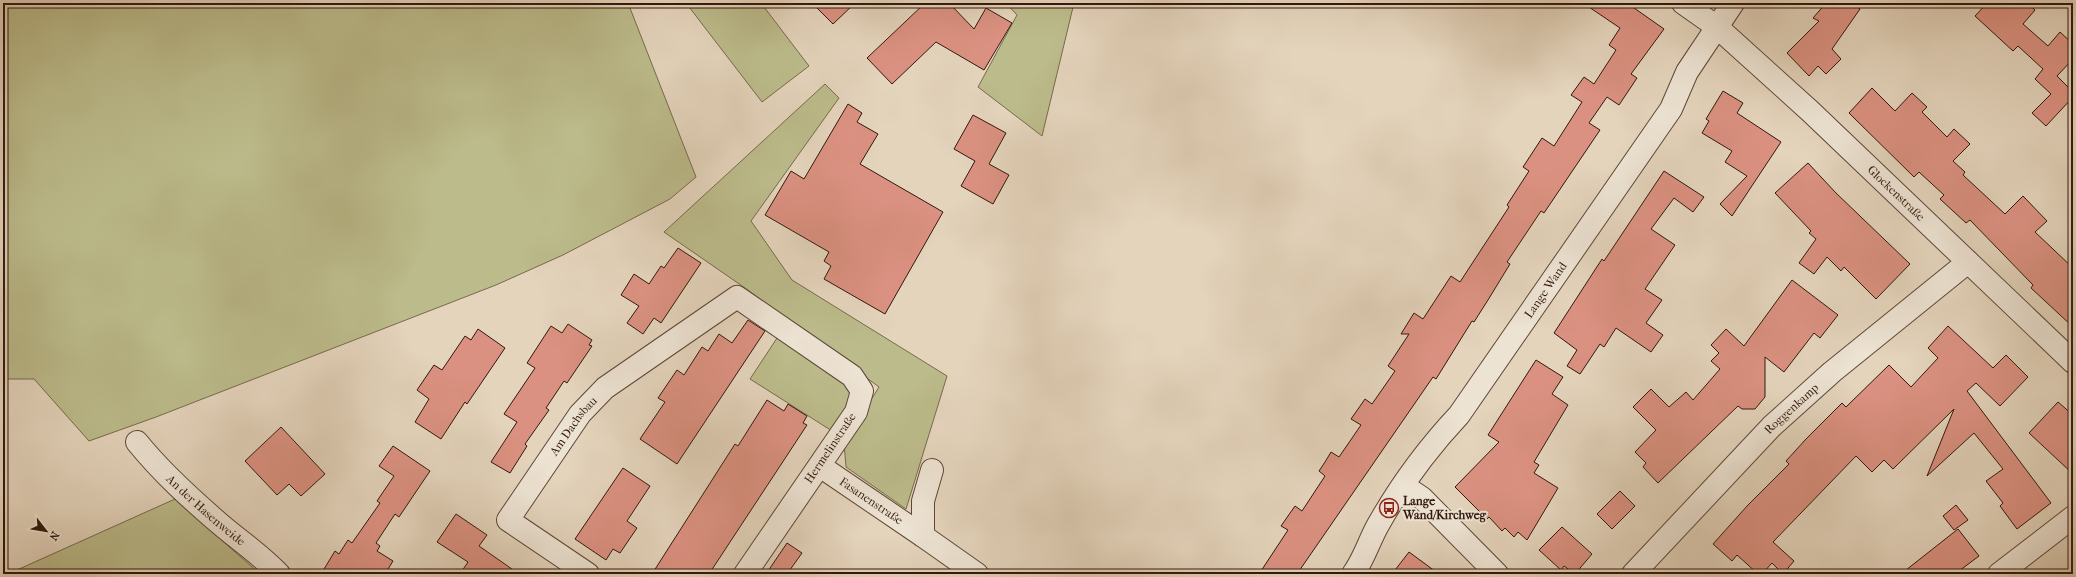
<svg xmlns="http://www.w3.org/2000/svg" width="2076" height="577" font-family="'IM FELL French Canon',serif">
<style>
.green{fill:#bcbb8b;stroke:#776a4c}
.building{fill:#db9181;stroke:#32180c}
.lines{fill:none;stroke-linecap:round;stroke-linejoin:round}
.minor-casing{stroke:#5e4738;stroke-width:24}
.minor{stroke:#ede3d3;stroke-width:22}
.labels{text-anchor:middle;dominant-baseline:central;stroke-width:4;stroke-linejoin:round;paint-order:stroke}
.street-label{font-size:12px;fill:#32180c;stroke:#ede3d3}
.poi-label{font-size:12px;font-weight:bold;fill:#32180c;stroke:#ede3d3;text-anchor:start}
</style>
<rect width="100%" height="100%" fill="#e4d4bc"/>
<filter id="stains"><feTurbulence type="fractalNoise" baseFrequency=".005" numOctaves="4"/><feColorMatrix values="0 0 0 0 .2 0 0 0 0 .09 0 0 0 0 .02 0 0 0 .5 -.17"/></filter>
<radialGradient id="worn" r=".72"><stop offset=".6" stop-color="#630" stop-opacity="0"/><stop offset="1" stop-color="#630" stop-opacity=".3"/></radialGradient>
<path class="green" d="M 3,3 L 628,3 L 696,177 L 670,199 L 563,255 L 496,285 L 156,417 L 89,441 L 34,379 L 3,379 Z
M 686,3 L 761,3 L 809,66 L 762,102 Z
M 1006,3 L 1074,3 L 1042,136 L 978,87 L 1017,15 Z
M 825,84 L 839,98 L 751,221 L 792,280 L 947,376 L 906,509 L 846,467 L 844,443 L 879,387 L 745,288 L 664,232 Z
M 783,329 L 862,391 L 840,436 L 750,379 Z
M 175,499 L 260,574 L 8,574 Z"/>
<path class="building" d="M 812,3 L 855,3 L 833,24 Z
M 925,3 L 949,3 L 974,29 L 986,8 L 1012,23 L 984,70 L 936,42 L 892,84 L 867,58 Z
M 1583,3 L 1627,3 L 1664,29 L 1631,74 L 1637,78 L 1619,105 L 1607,97 L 1589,123 L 1600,130 L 1544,213 L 1541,211 L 1507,262 L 1510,264 L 1488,300 L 1474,322 L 1472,321 L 1436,379 L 1433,377 L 1297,574 L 1259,574 L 1288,530 L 1281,526 L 1295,506 L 1302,511 L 1325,476 L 1319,471 L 1325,462 L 1331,452 L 1339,457 L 1361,425 L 1351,419 L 1365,399 L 1372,404 L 1395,371 L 1388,366 L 1409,334 L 1401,334 L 1414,313 L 1423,319 L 1451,276 L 1460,282 L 1509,207 L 1507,205 L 1529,171 L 1523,167 L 1542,138 L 1554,146 L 1582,102 L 1571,95 L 1584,77 L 1594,84 L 1616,50 L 1609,45 L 1620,28 Z
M 1826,3 L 1851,3 L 1860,9 L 1832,49 L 1841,59 L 1826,74 L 1818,66 L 1809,76 L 1787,53 L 1819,21 L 1813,18 Z
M 1987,3 L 2027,3 L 2035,10 L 2023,24 L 2048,46 L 2060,32 L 2073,44 L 2073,59 L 2057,76 L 2073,92 L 2073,97 L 2046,126 L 2032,113 L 2051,94 L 2035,79 L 2043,69 L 2018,46 L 2013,51 L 1975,16 Z
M 1872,88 L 1895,111 L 1912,93 L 1927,107 L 1922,112 L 1947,137 L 1954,129 L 1970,144 L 1953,161 L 1965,172 L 1963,175 L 2005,214 L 2023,196 L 2047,221 L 2035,232 L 2073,268 L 2073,327 L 2031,288 L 2033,285 L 1970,220 L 1966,223 L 1940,199 L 1944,195 L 1919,172 L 1914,177 L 1849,113 Z
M 1723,91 L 1743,103 L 1737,113 L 1781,142 L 1732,216 L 1720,204 L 1747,176 L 1725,162 L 1732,151 L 1702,133 L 1709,121 L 1706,119 Z
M 848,104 L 862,113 L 857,122 L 878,134 L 860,164 L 943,212 L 885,314 L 824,279 L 831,266 L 824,261 L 829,252 L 765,215 L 791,171 L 804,179 Z
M 973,115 L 1006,133 L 989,164 L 1009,175 L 993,204 L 961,186 L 975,161 L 954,149 Z
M 1808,163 L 1836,193 L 1910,264 L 1876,299 L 1844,267 L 1841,271 L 1827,257 L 1814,274 L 1799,263 L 1816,239 L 1809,233 L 1811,231 L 1775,193 Z
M 1664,171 L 1704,197 L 1693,212 L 1674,198 L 1651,229 L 1675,245 L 1645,289 L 1662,300 L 1646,323 L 1663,335 L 1651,352 L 1616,328 L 1604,347 L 1600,344 L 1580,374 L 1567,366 L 1577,350 L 1554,333 L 1602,259 L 1604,261 Z
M 678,248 L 701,263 L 661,323 L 654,318 L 643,334 L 627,323 L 639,306 L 621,295 L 634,274 L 649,284 L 661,266 L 664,268 Z
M 1792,280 L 1838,315 L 1820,338 L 1814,333 L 1784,372 L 1765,357 L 1765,397 L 1755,409 L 1742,409 L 1738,406 L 1658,483 L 1643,467 L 1646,463 L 1635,452 L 1656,430 L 1633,407 L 1651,389 L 1669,407 L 1686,392 L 1693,400 L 1720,369 L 1711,361 L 1719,353 L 1711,345 L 1726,329 L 1744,346 Z
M 748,320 L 765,331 L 677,464 L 640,439 L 665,402 L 658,398 L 677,370 L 684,375 L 702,347 L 708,351 L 719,334 L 732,343 Z
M 568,324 L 592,340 L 589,345 L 592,346 L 567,383 L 564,381 L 546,408 L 549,410 L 525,444 L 527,446 L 510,473 L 491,462 L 517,422 L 504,414 L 535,368 L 527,363 L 551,326 L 562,333 Z
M 1948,326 L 1993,368 L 2006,355 L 2028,377 L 2000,406 L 1976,383 L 1967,391 L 2051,503 L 2017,529 L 2000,506 L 2003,503 L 1986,481 L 2003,469 L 1974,433 L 1927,476 L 1954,409 L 1893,469 L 1884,460 L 1872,472 L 1856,456 L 1773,542 L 1794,561 L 1783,574 L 1772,563 L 1762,574 L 1758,574 L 1737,555 L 1732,561 L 1713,544 L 1748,505 L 1789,464 L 1786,461 L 1806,439 L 1842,403 L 1846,407 L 1889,365 L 1911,387 L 1938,358 L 1928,348 Z
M 478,329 L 505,348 L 467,404 L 465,402 L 441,439 L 415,422 L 429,399 L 417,390 L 434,365 L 442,370 L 465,336 L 471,340 Z
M 1536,360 L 1563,377 L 1552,394 L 1568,405 L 1534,462 L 1539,465 L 1534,473 L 1558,488 L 1527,540 L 1518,532 L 1514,537 L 1505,528 L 1502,531 L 1489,517 L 1487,519 L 1455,487 L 1499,442 L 1488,435 Z
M 767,400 L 784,411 L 788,404 L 807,416 L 803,423 L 807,425 L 709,574 L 652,574 L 735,444 L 738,446 Z
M 2058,402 L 2073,415 L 2073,474 L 2029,433 Z
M 281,427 L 325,474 L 301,496 L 289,484 L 277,495 L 245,461 Z
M 393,446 L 430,471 L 399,517 L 395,514 L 376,543 L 380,546 L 377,551 L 393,561 L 385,574 L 321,574 L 335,551 L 339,554 L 348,540 L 352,543 L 380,503 L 377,501 L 394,476 L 379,466 Z
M 623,468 L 650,486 L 627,521 L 637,528 L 620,553 L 613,549 L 606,560 L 575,539 Z
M 1620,491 L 1635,506 L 1612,529 L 1597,514 Z
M 1956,505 L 1968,520 L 1954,530 L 1943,516 Z
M 456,514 L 487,535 L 479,546 L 519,574 L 460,574 L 468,562 L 437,542 Z
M 1562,527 L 1592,554 L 1575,574 L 1564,566 L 1561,570 L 1539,550 Z
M 1958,529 L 1979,556 L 1955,574 L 1901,574 Z
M 787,543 L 802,553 L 787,574 L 766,574 Z
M 1409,552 L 1439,574 L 1392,574 Z"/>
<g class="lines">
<g class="minor-casing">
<g id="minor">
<path id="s1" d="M 1683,3 L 1717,27 L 1810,111 L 2073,362"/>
<path id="s2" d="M 137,442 C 162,473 191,499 220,524 C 240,541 261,555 279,574"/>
<path id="s3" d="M 820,466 L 923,536"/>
<path d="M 932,470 L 923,501 L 923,536 L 977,574"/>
<path d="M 1404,486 L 1422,498 L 1497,574"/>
<path id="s4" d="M 588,574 L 508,520 L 580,414 L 605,388 L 737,297 L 852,376 L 862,391 L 856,412 L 745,574"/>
<path id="s5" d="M 1353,574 C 1364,559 1369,541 1378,525 C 1400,486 1429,447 1459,415 L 1671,109 L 1687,72 L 1733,3"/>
<path id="s6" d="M 1633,574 L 1772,426 L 1832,372 L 1968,262"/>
<path d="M 1999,574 L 2073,517"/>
</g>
</g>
<use href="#minor" class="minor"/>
</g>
<defs>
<g id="bus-ring" transform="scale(1)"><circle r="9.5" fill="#ede3d3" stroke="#8f2418" stroke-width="1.5"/><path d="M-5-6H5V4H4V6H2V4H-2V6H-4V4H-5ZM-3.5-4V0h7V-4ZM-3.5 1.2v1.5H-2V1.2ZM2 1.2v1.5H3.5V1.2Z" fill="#8f2418"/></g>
</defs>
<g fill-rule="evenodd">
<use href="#bus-ring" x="1389" y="508"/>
</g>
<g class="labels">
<g class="street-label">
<text stroke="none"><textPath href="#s1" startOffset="286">Glockenstraße</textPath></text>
<text stroke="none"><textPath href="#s5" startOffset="344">Lange Wand</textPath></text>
<text stroke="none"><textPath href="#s6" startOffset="229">Roggenkamp</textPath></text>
<text stroke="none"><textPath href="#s4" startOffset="211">Am Dachsbau</textPath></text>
<text transform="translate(830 448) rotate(-56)">Hermelinstraße</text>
<text stroke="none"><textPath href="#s3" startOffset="62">Fasanenstraße</textPath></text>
<text stroke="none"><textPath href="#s2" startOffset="97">An der Hasenweide</textPath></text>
</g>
<g class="poi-label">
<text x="1403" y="501">Lange<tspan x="1403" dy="14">Wand/Kirchweg</tspan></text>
</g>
</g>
<rect width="2076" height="577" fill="none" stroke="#e4d4bc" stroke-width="16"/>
<rect x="4" y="4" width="2068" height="569" fill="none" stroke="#32180c" stroke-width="2"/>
<rect x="8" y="8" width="2060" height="561" fill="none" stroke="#32180c"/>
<g transform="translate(46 531) rotate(121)" stroke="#ede3d3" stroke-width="3" paint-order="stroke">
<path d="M0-3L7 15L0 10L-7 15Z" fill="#32180c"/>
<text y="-6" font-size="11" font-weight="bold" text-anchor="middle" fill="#32180c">N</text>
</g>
<rect width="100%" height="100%" filter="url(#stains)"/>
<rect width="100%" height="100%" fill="url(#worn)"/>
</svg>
